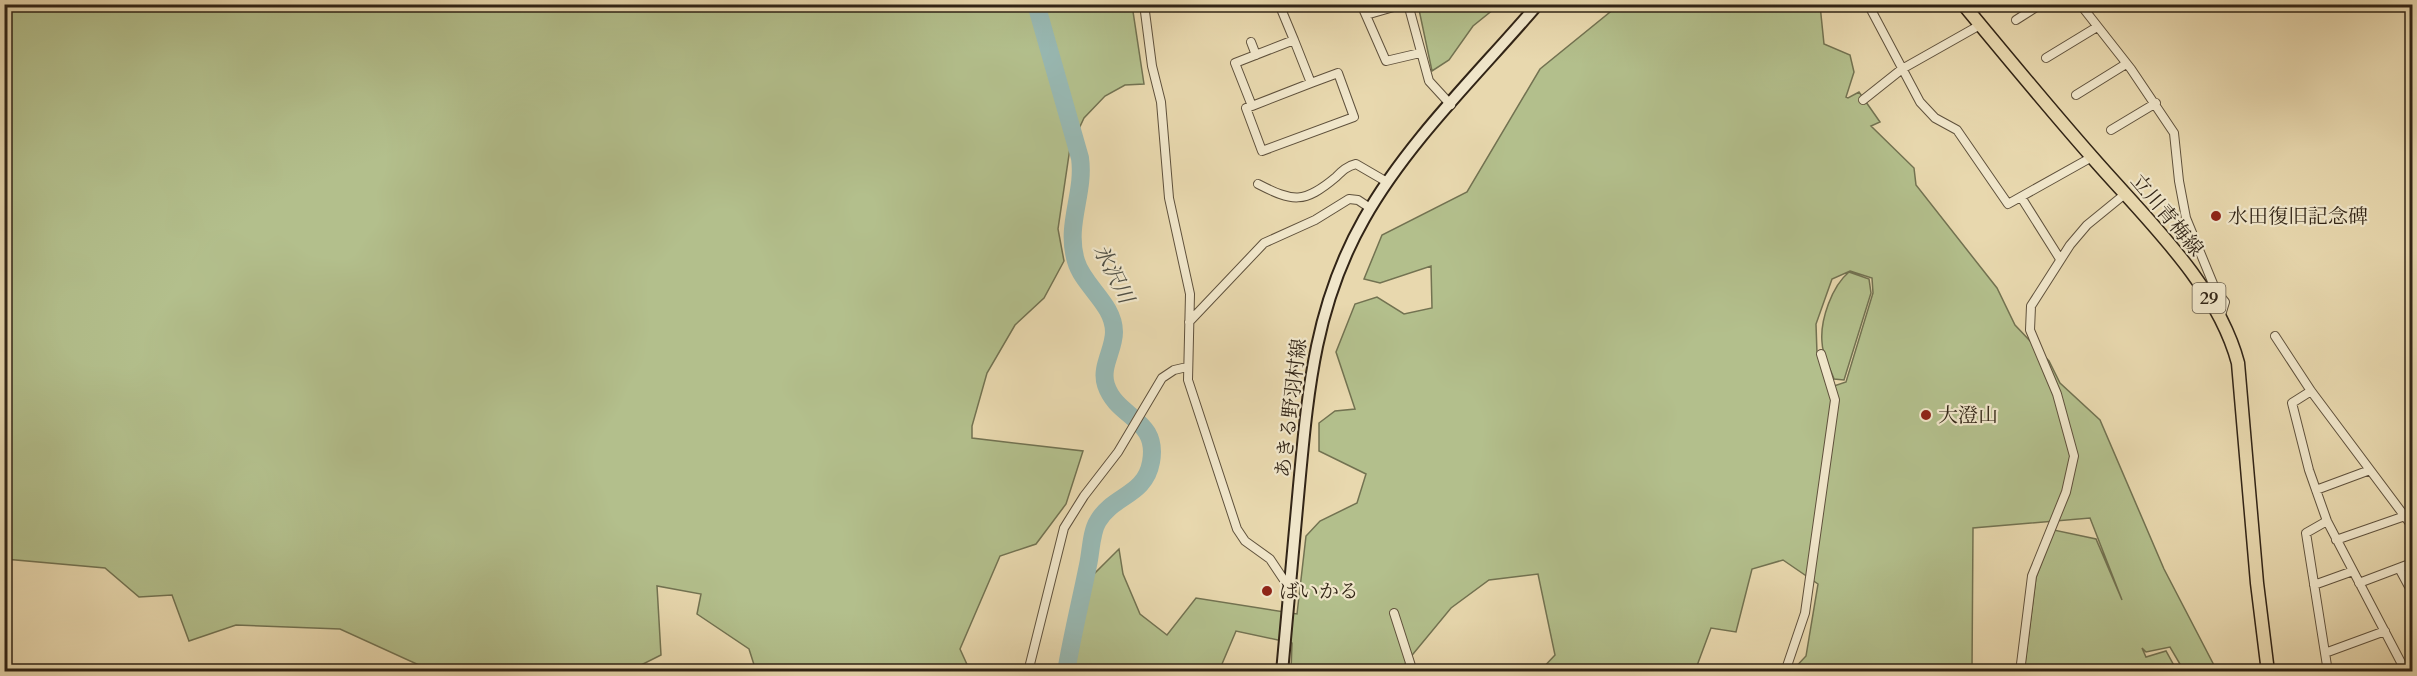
<svg xmlns="http://www.w3.org/2000/svg" width="2417" height="676" font-family="Cardo,'Noto Serif JP',serif">
<style>
.green{fill:#b3bf8c;stroke:#727251;stroke-width:1.5;fill-rule:evenodd}
.lines{fill:none;stroke-linecap:round;stroke-linejoin:round}
.river{stroke:#98b8b2;stroke-width:18}
.minor-casing{stroke:#5f513c;stroke-width:10}
.secondary-casing{stroke:#312416;stroke-width:14}
.primary-casing{stroke:#312416;stroke-width:15}
.minor{stroke:#f0e6ca;stroke-width:8}
.secondary{stroke:#f0e6ca;stroke-width:10}
.primary{stroke:#e8d8ae;stroke-width:12}
.poi-dot{fill:#8f2418;stroke:#f0e6ca;stroke-width:2}
.labels{text-anchor:middle;dominant-baseline:central;stroke-width:4.5;stroke-linejoin:round;paint-order:stroke}
.shield{fill:#f0e6ca;stroke:#6a5e4c;stroke-width:1.5}
.shield-label{font-size:18px;font-weight:bold;fill:#312416}
.street-label{font-size:20px;fill:#312416;stroke:#f0e6ca}
.poi-label{font-size:20px;fill:#312416;stroke:#f0e6ca;text-anchor:start}
.water-label{font-size:21px;font-style:italic;fill:#505045;stroke:#f0e6ca}
</style>
<rect width="100%" height="100%" fill="#e8d8ae"/>
<filter id="stains"><feTurbulence type="fractalNoise" baseFrequency=".00333" numOctaves="4"/><feColorMatrix values="0 0 0 0 .2 0 0 0 0 .09 0 0 0 0 .02 0 0 0 .5 -.17"/></filter>
<radialGradient id="worn" r=".72"><stop offset=".6" stop-color="#630" stop-opacity="0"/><stop offset="1" stop-color="#630" stop-opacity=".3"/></radialGradient>
<path class="green" d="M 1620,4 L 1820,5 L 1824,44 L 1850,55 L 1854,72 L 1846,97 L 1848,98 L 1859,92 L 1880,122 L 1871,126 L 1914,168 L 1916,185 L 1997,288 L 2015,325 L 2049,361 L 2060,383 L 2100,420 L 2164,569 L 2217,671 L 2184,671 L 2170,647 L 2146,652 L 2142,648 L 2146,657 L 2166,651 L 2177,671 L 2024,671 L 2036,577 L 2054,530 L 2096,539 L 2122,600 L 2090,518 L 1973,528 L 1972,671 L 1792,671 L 1806,656 L 1818,584 L 1783,560 L 1752,569 L 1736,632 L 1711,628 L 1695,671 L 1540,671 L 1555,655 L 1538,574 L 1489,580 L 1451,608 L 1399,671 L 1291,671 L 1292,643 L 1236,631 L 1219,671 L 1062,672 L 1090,578 L 1119,549 L 1123,574 L 1140,614 L 1167,635 L 1196,598 L 1297,614 L 1306,536 L 1320,521 L 1357,503 L 1366,474 L 1319,451 L 1319,423 L 1335,411 L 1355,409 L 1336,352 L 1355,304 L 1377,297 L 1404,314 L 1432,308 L 1431,266 L 1380,283 L 1364,279 L 1382,235 L 1467,192 L 1540,69 ZM 1850,271 L 1872,278 L 1873,293 L 1846,382 L 1828,388 L 1817,353 L 1816,324 L 1832,279 Z
M 4,5 L 1132,5 L 1144,84 L 1125,85 L 1105,96 L 1084,118 L 1070,148 L 1058,229 L 1064,261 L 1044,298 L 1015,325 L 987,373 L 972,426 L 972,438 L 1083,451 L 1066,504 L 1036,544 L 1000,556 L 960,649 L 970,671 L 756,671 L 749,649 L 697,614 L 701,594 L 657,586 L 661,655 L 639,666 L 638,671 L 432,671 L 340,629 L 236,625 L 189,641 L 172,595 L 139,597 L 105,568 L 5,559 Z
M 1418,5 L 1418,4 L 1499,5 L 1473,26 L 1449,60 L 1432,71 Z
M 1849,272 L 1869,279 L 1871,293 L 1844,380 L 1834,379 C 1830,368 1822,354 1822,342 C 1820,320 1832,286 1849,272 Z"/>
<g class="lines">
<path class="river" d="M 1036,4 L 1080,158 C 1085,193 1065,225 1076,261 C 1083,286 1114,304 1114,332 C 1114,350 1100,367 1106,385 C 1117,419 1159,418 1151,462 C 1145,496 1113,495 1098,521 C 1091,532 1091,552 1088,565 C 1081,600 1072,636 1066,672"/>
<g class="minor-casing">
<path id="minor" d="M 1144,4 L 1152,66 L 1161,102 L 1169,198 L 1190,294 L 1188,380 L 1237,529 L 1245,541 L 1270,559 L 1290,589
M 1279,4 L 1294,40
M 1361,4 L 1386,61 L 1420,53
M 1408,4 L 1429,81 L 1451,105
M 1868,4 L 1920,102 L 1935,118 L 1957,130 L 2008,204 L 2092,157
M 2080,4 L 2131,69 L 2174,133 L 2179,181 L 2186,218 L 2216,291 L 2225,302 L 2221,315
M 1366,15 L 1404,4
M 2016,20 L 2041,4
M 1294,40 L 1311,83 L 1338,73 L 1354,117 L 1262,151 L 1246,108 L 1252,106 L 1235,63 Z
M 1251,42 L 1256,55
M 2046,58 L 2097,27
M 2076,95 L 2126,64
M 1863,100 L 1902,69 L 1980,25
M 1252,106 L 1311,83
M 2111,130 L 2156,103
M 1258,184 C 1293,202 1304,204 1336,177 C 1342,171 1347,166 1356,164 L 1387,182
M 2021,197 L 2060,259
M 1189,322 L 1264,243 L 1315,220 L 1349,199 L 1358,200 L 1370,208
M 2275,336 L 2311,391 L 2412,526
M 2311,391 L 2292,403 L 2309,470 L 2327,521 L 2406,672
M 2316,490 L 2370,470
M 2327,521 L 2306,533 L 2328,672
M 2336,540 L 2405,516
M 2399,568 L 2412,592
M 2359,583 L 2412,563
M 2314,585 L 2353,571
M 1394,613 L 1413,672
M 2325,653 L 2385,631
M 1028,672 L 1064,528 L 1084,496 L 1118,452 L 1162,378 L 1174,370 L 1187,367
M 1785,672 L 1805,613 L 1835,400 L 1821,354
M 2020,672 L 2032,576 L 2066,492 L 2074,456 L 2057,394 L 2030,330 L 2031,306 L 2070,245 L 2087,225 L 2125,194"/>
</g>
<g class="secondary-casing">
<path id="secondary" d="M 1282,672 C 1288,610 1293,548 1299,486 C 1308,390 1315,305 1364,219 C 1408,141 1479,73 1538,4"/>
</g>
<g class="primary-casing">
<path id="primary" d="M 1963,4 C 2006,56 2048,107 2092,157 C 2145,218 2217,284 2238,363 L 2257,583 L 2268,672"/>
</g>
<use href="#minor" class="minor"/>
<use href="#secondary" class="secondary"/>
<use href="#primary" class="primary"/>
</g>
<g class="poi-dot">
<circle cx="2216" cy="216" r="6"/>
<circle cx="1926" cy="415" r="6"/>
<circle cx="1267" cy="591" r="6"/>
</g>
<g class="labels">
<rect class="shield" x="2192.5" y="283" width="33" height="30" rx="4.5"/>
<g class="shield-label">
<text x="2209" y="298">29</text>
</g>
<g class="street-label">
<text transform="translate(2167 215) rotate(50)">立川青梅線</text>
<text transform="translate(1291 408) rotate(-83)">あきる野羽村線</text>
</g>
<g class="poi-label">
<text x="2228" y="216">水田復旧記念碑</text>
<text x="1938" y="415">大澄山</text>
<text x="1279" y="591">ばいかる</text>
</g>
<g class="water-label">
<text transform="translate(1113 274) rotate(63)">氷沢川</text>
</g>
</g>
<rect width="2417" height="676" fill="none" stroke="#e8d8ae" stroke-width="24"/>
<rect x="6" y="6" width="2405" height="664" fill="none" stroke="#312416" stroke-width="3"/>
<rect x="12" y="12" width="2393" height="652" fill="none" stroke="#312416" stroke-width="1.5"/>
<rect width="100%" height="100%" filter="url(#stains)"/>
<rect width="100%" height="100%" fill="url(#worn)"/>
</svg>
